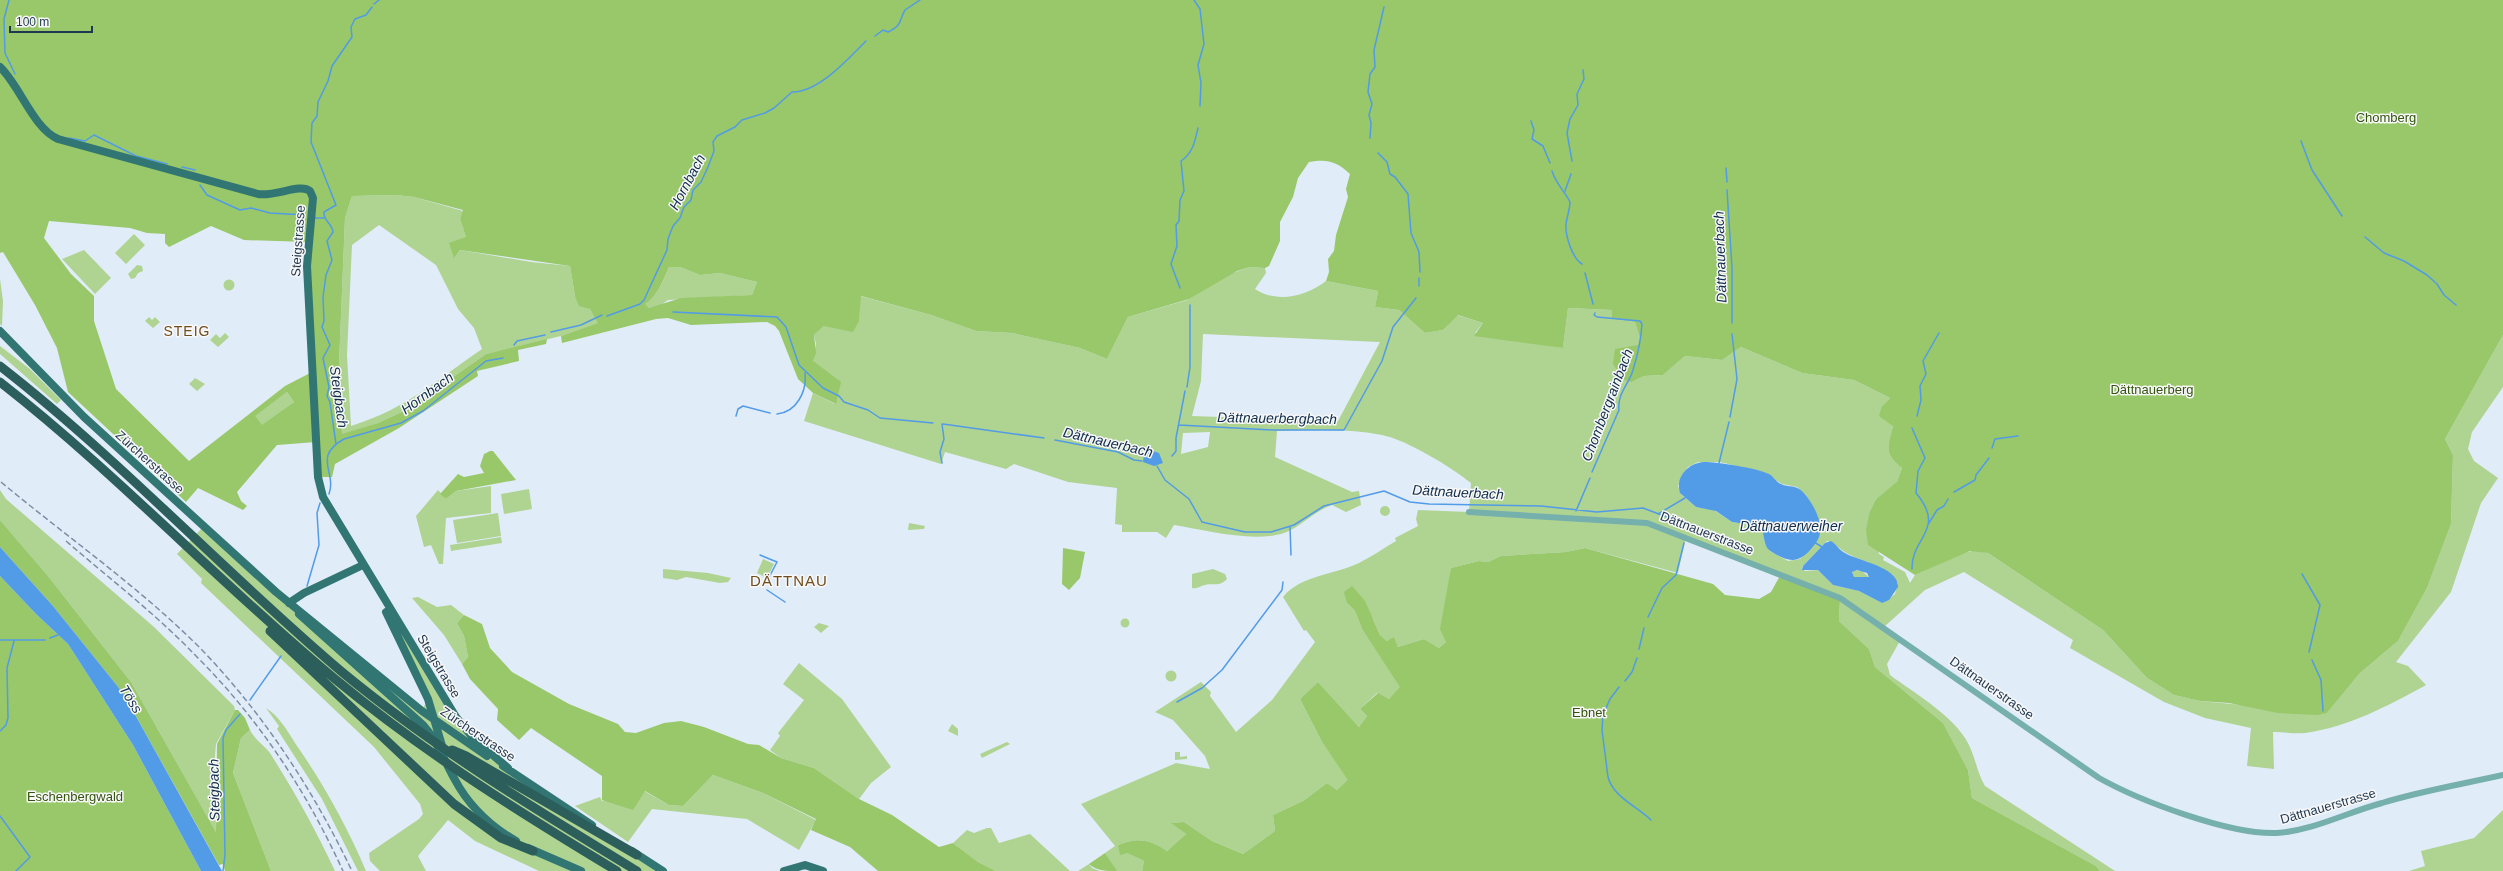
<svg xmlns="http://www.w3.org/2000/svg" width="2503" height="871" font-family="Arial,sans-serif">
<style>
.green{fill:#afd391;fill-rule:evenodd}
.forest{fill:#98c869;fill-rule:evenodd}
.water{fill:#529be7;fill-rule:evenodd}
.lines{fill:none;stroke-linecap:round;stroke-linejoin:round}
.stream{stroke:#529be7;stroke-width:1.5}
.minor{stroke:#76b0ad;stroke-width:6}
.major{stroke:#317673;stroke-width:8}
.highway{stroke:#2c5e5b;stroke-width:9}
.rail{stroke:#7d8fa2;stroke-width:1.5;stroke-dasharray:6 3;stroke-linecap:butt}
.labels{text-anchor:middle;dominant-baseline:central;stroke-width:3;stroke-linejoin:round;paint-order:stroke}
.park-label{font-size:13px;fill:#345310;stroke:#f8f8f8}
.street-label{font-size:13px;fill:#1f3750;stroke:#f8f8f8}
.water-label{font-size:14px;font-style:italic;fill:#0e2c4b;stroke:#f8f8f8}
.neighbourhood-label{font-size:14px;letter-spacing:1px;fill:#704d1c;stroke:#f8f8f8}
.quarter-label{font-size:15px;letter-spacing:1px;fill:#704d1c;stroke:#f8f8f8}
</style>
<rect width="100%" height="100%" fill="#e1ecf9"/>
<path class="green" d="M 396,195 L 414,197 L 463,211 L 460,219 L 466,237 L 455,257 L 460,250 L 531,262 L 570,266 L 575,296 L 590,309 L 599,323 L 561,336 L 486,354 L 406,410 L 378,423 L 342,435 L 339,364 L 345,218 L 352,196 ZM 379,225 L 436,265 L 458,309 L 474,328 L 482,349 C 435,381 408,408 351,426 L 347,355 L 352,245 Z
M 134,234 L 145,245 L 126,264 L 115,253 Z
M 84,250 L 111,278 L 95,294 L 62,259 Z
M 137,265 L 142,266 L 143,271 L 138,273 L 135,278 L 131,279 L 128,274 Z
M 669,267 L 680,267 L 700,275 L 720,273 L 757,282 L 752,295 L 668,300 L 658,307 L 649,308 L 644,304 C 658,295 663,282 669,267 Z
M 1250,267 L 1265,268 L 1266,273 L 1255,289 C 1278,304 1306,296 1326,281 L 1378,291 L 1375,307 L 1399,310 L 1425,333 L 1443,330 L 1457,315 L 1483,323 L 1475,333 L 1563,348 L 1568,308 L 1612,310 L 1612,319 L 1635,322 L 1640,339 L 1632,382 L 1644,376 L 1663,375 L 1685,356 L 1722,360 L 1741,347 L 1802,373 L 1854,380 L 1890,398 L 1882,406 L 1893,426 C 1888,447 1883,453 1902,468 L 1897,483 L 1876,499 L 1870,511 L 1879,554 L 1884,557 L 1883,560 L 1905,572 L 1910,583 L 1915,575 L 1964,553 L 1976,550 L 1988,553 L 2103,630 L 2147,678 L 2174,695 L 2200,701 L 2327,713 L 2360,673 L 2398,641 L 2427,588 L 2451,524 L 2453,455 L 2445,439 L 2503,335 L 2503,387 L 2472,432 L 2468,449 L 2474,461 L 2498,478 L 2481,503 L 2451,592 L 2396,662 L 2408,666 L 2426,685 C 2388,706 2348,727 2305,733 C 2295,734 2283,732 2273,732 L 2274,769 L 2247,766 L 2251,728 L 2205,718 L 2164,702 L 2070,648 L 2073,640 L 1964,572 L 1925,590 L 1884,627 L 1901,639 L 1887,664 L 1890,675 C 1914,693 1948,712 1965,738 C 1975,753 1976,771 1985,786 L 2115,871 L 2100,871 L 2096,866 L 1972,798 L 1968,770 L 1943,723 L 1875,667 L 1869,649 L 1839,621 L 1840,598 L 1686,537 L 1678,573 L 1585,548 L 1566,552 L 1501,556 L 1488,562 L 1479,561 L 1451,568 L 1446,642 L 1439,648 L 1424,639 L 1398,647 L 1394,638 L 1387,641 L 1380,635 L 1373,619 L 1347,603 L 1355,611 L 1362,629 L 1401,687 L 1389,699 L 1377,693 L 1360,709 L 1367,716 L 1359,727 L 1318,682 L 1300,699 L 1322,742 L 1349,780 L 1337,790 L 1327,783 L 1303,801 L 1273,815 L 1275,831 L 1243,854 L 1212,841 L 1184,822 L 1172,823 L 1186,834 L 1167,851 C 1150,839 1137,837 1118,845 L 1127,853 L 1144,861 L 1142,871 L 1117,871 L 1105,853 L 1115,846 L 1081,804 L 1176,763 L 1210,769 L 1205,756 L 1173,720 L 1155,712 L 1201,682 L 1211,692 L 1210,696 L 1236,732 L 1272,700 L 1315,642 L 1306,630 L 1304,631 L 1283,597 C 1301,575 1334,575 1359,563 C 1371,557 1384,548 1396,541 L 1395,538 L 1418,526 L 1416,519 L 1418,510 L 1469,512 L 1471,483 C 1451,467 1407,440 1382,435 C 1347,428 1312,430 1277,431 L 1275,457 L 1352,492 L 1359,491 L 1361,505 L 1346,512 L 1332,505 C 1314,511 1301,527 1284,533 C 1252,543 1206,530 1174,525 L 1166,538 L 1157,532 L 1122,532 L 1122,525 L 1115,524 L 1117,488 L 1068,482 L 1014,464 L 1006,469 L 945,452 L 941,464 L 804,421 L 813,393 L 835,404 L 813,361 L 816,344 L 814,335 L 824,326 L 859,321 L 860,296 L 931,315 L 976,331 L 1012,333 L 1080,348 L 1107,359 L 1128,317 L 1187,300 L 1227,275 ZM 1203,334 L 1379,342 L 1380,342 L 1338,421 L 1192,416 L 1201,381 ZM 1210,432 L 1208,447 L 1181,454 L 1183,433 ZM 1698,462 L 1720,462 L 1764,473 L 1782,484 L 1797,487 L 1806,495 L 1815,512 L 1820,533 L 1818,539 L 1800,559 L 1788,561 L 1770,551 L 1765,544 L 1764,534 L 1759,526 L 1732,522 L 1714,510 L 1696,507 L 1681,494 L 1678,486 L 1682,475 L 1688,467 ZM 1827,541 L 1832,542 C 1854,564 1879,559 1898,583 L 1895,594 L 1882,603 L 1859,591 L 1833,585 L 1818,570 L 1805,571 L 1802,568 L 1803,566 Z
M 0,279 L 3,301 L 2,326 L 0,324 Z
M223.5 285a5.5 5.5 0 1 1 11 0a5.5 5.5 0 1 1-11 0Z
M 149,317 L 152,320 L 155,317 L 160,322 L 153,328 L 145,321 Z
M 225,333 L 229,337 L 218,347 L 210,340 L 216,334 L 220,338 Z
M 0,346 L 30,369 L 61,400 L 57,404 L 0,354 Z
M 195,378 L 205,384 L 197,391 L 189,384 Z
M 287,392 L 294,402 L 262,426 L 254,416 Z
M 491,486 L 491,513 L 446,518 L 443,564 L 439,564 L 431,545 L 424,547 L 416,516 L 438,490 L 446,499 L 456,491 Z
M 529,489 L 532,509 L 504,514 L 501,494 Z
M 0,490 L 6,499 L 154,627 L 234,706 L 235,710 L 216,744 L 215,755 L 216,832 L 131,682 L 48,576 L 0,520 Z
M1380 511a5 5 0 1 1 10 0a5 5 0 1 1-10 0Z
M 498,513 L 501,536 L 457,543 L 453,520 Z
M 909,523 L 925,526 L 924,529 L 908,530 Z
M 204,526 L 422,710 L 428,699 L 389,617 L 392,611 L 458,721 L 508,769 L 663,871 L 539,871 L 475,841 L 448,820 L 418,856 L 426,871 L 380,871 L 370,861 L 369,853 L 419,819 L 423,814 L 420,804 L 374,747 L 201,583 L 202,579 L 177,554 Z
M 501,537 L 502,543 L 451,551 L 450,545 Z
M 763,559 L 774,564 L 767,578 L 757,573 Z
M 663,569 L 708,573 L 731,578 L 728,582 L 720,583 L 686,577 L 677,580 L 663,578 Z
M 1213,569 L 1225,574 L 1227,579 C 1220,587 1213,583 1205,585 C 1199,586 1199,589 1192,588 L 1192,574 Z
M 1854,570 L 1862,571 L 1869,577 L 1854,577 L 1852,573 Z
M 418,597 L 437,607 L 451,605 L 464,615 L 457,623 L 464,636 L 468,657 L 462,664 L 444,635 L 412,598 Z
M1120.5 623a4.5 4.5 0 1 1 9 0a4.5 4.5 0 1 1-9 0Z
M 819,623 L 829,626 L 821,633 L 814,627 Z
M 799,663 L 842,699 L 891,767 L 871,783 L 859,799 L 814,768 L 781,758 L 770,750 L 780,736 L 778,733 L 804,700 L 783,684 Z
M1165.5 676a5.5 5.5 0 1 1 11 0a5.5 5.5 0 1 1-11 0Z
M 266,708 C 279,716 287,730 295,743 C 323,783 347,826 366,871 L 358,871 L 322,799 L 277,729 L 279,726 Z
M 952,724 L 958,729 L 958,736 L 948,731 Z
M 250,730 C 255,740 264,745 270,753 C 294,791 316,830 335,871 L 271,871 L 233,773 L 241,738 Z
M 1007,742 L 1010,744 L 982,758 L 980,754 Z
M 1175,752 L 1180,752 L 1180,757 L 1187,756 L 1187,759 L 1175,760 Z
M 713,775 L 763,793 L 816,820 L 799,850 L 747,819 L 652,809 L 628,842 L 575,806 L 600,797 L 602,801 L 644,791 L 669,805 L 683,806 Z
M 2503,810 L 2503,871 L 2409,871 L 2425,866 L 2421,851 L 2474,838 Z
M 987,828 L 991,828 L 999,843 L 1030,834 L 1070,871 L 996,871 L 978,862 L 953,843 L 967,830 L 974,833 Z
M 1089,864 L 1092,868 L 1100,871 L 1078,871 Z"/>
<path class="forest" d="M 0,0 L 2503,0 L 2503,335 L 2445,439 L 2453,455 L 2451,524 L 2427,588 L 2398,641 L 2360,673 L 2327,713 L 2317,715 L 2278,713 L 2229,703 L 2200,701 L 2174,695 L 2147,678 L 2103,630 L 1988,553 L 1970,551 L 1915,575 L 1868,545 L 1866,530 L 1870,511 L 1876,499 L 1897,482 L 1902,468 C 1883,453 1888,447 1893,426 L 1879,416 L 1882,406 L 1890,398 L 1854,380 L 1802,373 L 1741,347 L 1722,360 L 1685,356 L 1663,375 L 1644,376 L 1632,382 L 1624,380 L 1613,364 L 1615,349 L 1638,345 L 1640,339 L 1635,322 L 1612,319 L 1612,310 L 1568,308 L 1563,348 L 1474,336 L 1483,323 L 1458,315 L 1443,330 L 1425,333 L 1399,310 L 1375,307 L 1378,291 L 1326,281 L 1329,272 L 1328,259 L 1334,251 L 1336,235 L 1348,197 L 1346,189 L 1350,174 C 1336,161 1327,159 1309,162 L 1298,178 L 1293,197 L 1280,222 L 1280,241 L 1269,266 L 1265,268 L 1250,267 L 1237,271 L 1189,299 L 1128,317 L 1107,359 L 1080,348 L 1012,333 L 976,331 L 931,315 L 861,296 L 859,321 L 853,332 L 824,326 L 814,335 L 816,353 L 813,361 L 841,382 L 836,404 L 813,393 L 798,379 L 779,331 L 775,326 L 767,322 L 691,325 L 668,318 L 656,319 L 562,343 L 561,336 L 598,323 L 590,309 L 579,306 L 575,296 L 570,266 L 460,250 L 454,258 L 449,243 L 466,237 L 460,219 L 463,210 L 414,197 L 396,195 L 352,196 L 345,218 L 339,364 L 342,434 L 378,423 L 406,410 L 486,354 L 547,339 L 546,344 L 518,350 L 519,361 L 477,371 L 478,376 L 399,428 L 335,464 L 332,477 L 318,477 L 316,442 L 277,445 L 237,492 L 241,501 L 247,506 L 243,510 L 198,488 L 186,502 L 68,392 L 57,348 L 35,305 L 3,252 L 0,253 ZM 49,221 L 130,228 L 147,233 L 165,234 L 165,243 L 169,247 L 211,226 L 244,240 L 308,242 L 312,372 L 285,386 L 189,461 L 116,389 L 94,321 L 94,296 L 71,274 L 44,238 ZM 669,267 L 680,267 L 700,275 L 720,273 L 757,282 L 752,295 L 681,298 L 649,308 L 645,304 C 658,295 663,281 669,267 ZM 287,392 L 294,402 L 262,425 L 255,416 Z
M 490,451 L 493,451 L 516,480 L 456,491 L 446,499 L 440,494 L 458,474 L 464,477 L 484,473 L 480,466 L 484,454 Z
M 0,520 L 48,576 L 131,682 L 216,832 L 217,744 L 235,710 L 238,710 L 245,718 L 250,730 L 241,738 L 233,773 L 271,871 L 225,871 L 223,864 L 219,865 L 123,693 L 53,606 L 0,547 Z
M 1063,548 L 1085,552 L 1080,578 L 1069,590 L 1062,584 Z
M 1585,548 L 1713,584 L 1725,595 L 1759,599 L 1771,592 L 1781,574 L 1840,598 L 1839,621 L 1869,649 L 1875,667 L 1943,723 L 1968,770 L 1972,798 L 2096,866 L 2100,871 L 1142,871 L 1144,861 L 1127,853 L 1120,855 L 1118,845 C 1137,837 1150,839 1167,851 L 1186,834 L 1171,823 L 1184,822 L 1212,841 L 1243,854 L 1275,831 L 1273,815 L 1303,801 L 1327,783 L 1337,790 L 1348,780 L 1322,742 L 1300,699 L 1318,682 L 1359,727 L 1367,716 L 1360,709 L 1378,693 L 1389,699 L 1400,687 L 1362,629 L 1355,611 L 1347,603 L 1344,592 L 1352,586 L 1365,601 L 1380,635 L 1387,641 L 1394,637 L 1398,647 L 1424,639 L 1439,648 L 1446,642 L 1440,629 L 1451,568 L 1479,561 L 1488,562 L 1501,556 L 1566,552 Z
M 0,576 L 36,614 L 68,644 L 133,745 L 201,871 L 0,871 Z
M 464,615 L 482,624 L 490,648 L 512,672 L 569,704 L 618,724 L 625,732 L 636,733 L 664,723 L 681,721 L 704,727 L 748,744 L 759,745 L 781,758 L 814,768 L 859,799 L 892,815 L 939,847 L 953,843 L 978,862 L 996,871 L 878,871 L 850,847 L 811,830 L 816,819 L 763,793 L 713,775 L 683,806 L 669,805 L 645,791 L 633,810 L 602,800 L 602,776 L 531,728 L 519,740 L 497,720 L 498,709 L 470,679 L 462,664 L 468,657 L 464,636 L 457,623 Z
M 1105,853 L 1116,869 L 1117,871 C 1107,871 1096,871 1089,864 Z"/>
<path class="water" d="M 1150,450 L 1159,453 L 1163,463 L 1154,466 L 1143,462 L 1144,454 Z
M 1704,462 C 1717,462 1757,468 1769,474 C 1774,477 1776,482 1781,484 C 1789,488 1795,484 1803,492 C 1812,502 1822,519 1820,533 C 1819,540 1815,544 1811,549 C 1798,564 1788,562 1772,552 C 1761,546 1767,534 1759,526 L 1732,522 L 1716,511 L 1696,507 L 1680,493 C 1675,477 1688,463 1704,462 Z
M 1831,541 C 1836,544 1839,550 1845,553 C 1858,561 1899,567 1898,587 L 1889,600 L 1882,603 L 1859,591 L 1833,585 L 1818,570 L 1802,570 L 1803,566 L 1825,543 ZM 1857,570 L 1867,573 L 1869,577 L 1854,577 L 1852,572 Z
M 0,547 L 53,606 L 123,693 L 222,871 L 201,871 L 133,745 L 68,644 L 36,614 L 0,576 Z"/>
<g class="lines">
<path class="stream" d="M 9,0 L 4,19 L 5,53 L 15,74
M 1194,0 L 1200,9 L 1204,44 L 1198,65 L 1201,83 L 1200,106
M 374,4 L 379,0
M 875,36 L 883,30 L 888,32 C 903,25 899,20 905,10 L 920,0
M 1531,121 L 1534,130 L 1532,139 L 1543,146 L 1550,163
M 69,138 L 85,141 L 94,135 L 136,156 L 167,164
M 1370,138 L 1371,123 L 1369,115 L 1372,104 L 1368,92 L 1370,74 L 1375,67 L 1374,50 L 1384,7
M 2301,141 L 2312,170 L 2342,216
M 1378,153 L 1387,162 L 1390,174 L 1395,177 L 1408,194 L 1411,233 L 1419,252 L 1420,272
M 1572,161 L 1567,133 L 1570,119 L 1578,105 L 1577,94 L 1584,79 L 1583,70
M 182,167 L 195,170
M 1726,168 L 1727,182
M 1552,171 C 1556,184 1564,190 1570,202 C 1570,209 1567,216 1566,224 C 1565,235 1572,258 1582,264
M 200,185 L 207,195 L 240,210 L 251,208 L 270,213 L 305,215
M 1727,190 L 1732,268 L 1732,323
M 1565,191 L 1571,174
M 315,218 L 324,218
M 2365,237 L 2384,253 L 2404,261 L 2427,275 L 2437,284 L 2444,295 L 2456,305
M 1585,273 L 1593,304
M 1419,286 L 1419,278
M 1180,288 L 1171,264 L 1177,246 L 1176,225 L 1179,221 L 1180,200 L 1184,191 L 1181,161 C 1193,153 1195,141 1198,128
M 673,312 L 777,317 L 786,327 L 799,365 L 823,388 L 839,396 L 844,402 L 868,410 L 880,418 L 933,423
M 607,316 L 640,304 L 644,300 L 667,250 L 668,239 L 673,226 L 680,218 L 684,207 L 691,200 L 693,190 L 701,182 L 708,167 L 714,151 L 713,142 L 717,136 L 735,127 L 742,120 L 765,113 L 774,108 L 792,92 C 818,93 848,59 866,41
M 551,332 L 581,325 L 602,315
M 514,345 L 517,341 L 545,335
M 1187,387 L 1190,367 L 1190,305
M 777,414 C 797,412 807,391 805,373
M 736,416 L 738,409 L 743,406 L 770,413
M 1917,416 L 1921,400 L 1920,386 L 1926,374 L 1923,361 L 1939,333
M 1730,417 L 1737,379 L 1732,334
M 943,424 L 1044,438
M 1179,425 L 1274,430 L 1344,430 L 1382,361 L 1393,327 L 1416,298
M 1912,428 L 1925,458 L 1918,471 L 1916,493 C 1947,530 1911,537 1912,569
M 1055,440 L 1118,452 L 1134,460 L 1142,461
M 336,444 L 330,402 L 327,396 L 329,387 L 323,358 L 330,345 L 322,327 L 324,321 L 323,297 L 326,275 L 332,260 L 327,241 L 333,232 C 332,223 323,221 324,212 L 336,205 L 311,142 L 312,123 L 317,116 L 318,102 L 328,81 L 332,66 L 352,37 L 351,27 L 355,19 L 366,15 L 372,7
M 1992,448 L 1995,439 L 2018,436
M 1172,456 L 1176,451 L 1176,438 L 1185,391
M 942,463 L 940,452 L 944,439 L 942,424
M 1719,463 L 1729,422
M 1157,466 L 1165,480 L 1189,499 L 1202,522 L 1245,532 L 1271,532 L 1294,525 L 1324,506 L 1384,491 L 1410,502 L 1429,504 L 1541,506 L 1597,512 L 1643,508 L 1675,520 L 1685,528
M 1592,472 L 1619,410 C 1617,394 1629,384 1633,370 C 1638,354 1641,340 1642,324 L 1640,321 L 1597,317 L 1594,315 L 1595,313
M 1954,492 L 1975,480 L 1976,475 L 1989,458
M 329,494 C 337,472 312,457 344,439 L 401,423 L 423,411 L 486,361 L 503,358
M 1576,511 L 1590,478
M 1658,514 L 1685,498
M 1929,523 L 1937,510 L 1944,506 L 1948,499
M 1290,527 L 1291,555
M 1814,542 L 1822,547
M 760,555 L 777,562 L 766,583
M 2302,574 L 2320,605 L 2309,652
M 307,586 L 319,545 L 317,513 L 320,503
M 767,590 L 785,602
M 1648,617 L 1662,588 L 1676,575 L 1684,543
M 50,638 L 58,635
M 0,640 L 45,640
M 1639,649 L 1644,628
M 2312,660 L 2321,680 L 2323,711
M 1625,681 L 1632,672 L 1637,658
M 1619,687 L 1610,699 L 1603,715 L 1602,730 L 1608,777 C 1613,797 1638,807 1651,820
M 250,700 L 281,656
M 1177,702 L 1202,688 L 1222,670 L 1282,590 L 1283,582
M 0,731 L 6,725 L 8,718 L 7,668 L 14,641
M 0,816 L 30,857 L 16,871
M 223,871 L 225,855 L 223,738 L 226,730 L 240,714"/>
<path class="minor" d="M 1469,512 L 1647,523 L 1840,598 L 2099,778 C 2140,801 2230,835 2277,833 C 2312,831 2348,812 2382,803 C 2421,791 2463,784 2503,775"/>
<path class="major" d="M 0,67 C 20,86 33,128 58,139 L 258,194 C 275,197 300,183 310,191 L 313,198 L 307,266 L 318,477 L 323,497 L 456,717 L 474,739 L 508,768
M 0,331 L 84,417 L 276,592 L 422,711 L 487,756
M 289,603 L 304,593 L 363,565
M 386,612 L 428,699 L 443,749
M 299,614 L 423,725 C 437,740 444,760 454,778 C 468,805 490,826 516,841
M 503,766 L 592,825
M 528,848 L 581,871
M 632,851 L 663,871
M 784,871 L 805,865 L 823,871"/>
<path class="highway" d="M 0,366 C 121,460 225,573 342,672 C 434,748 535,809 637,871
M 0,382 C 118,474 220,584 335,679 C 423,752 519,812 617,871
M 270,631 L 454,804 L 501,838 L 533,851
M 452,750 L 466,756 L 637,855"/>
<path class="rail" d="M 1,482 C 68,538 141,588 203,651 C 265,716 313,790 352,871
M 66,541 C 110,579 157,615 197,657 C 259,719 307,792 343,871"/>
</g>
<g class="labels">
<g class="park-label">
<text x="2386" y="117">Chomberg</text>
<text x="2152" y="389">Dättnauerberg</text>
<text x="1589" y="712">Ebnet</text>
<text x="75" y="796">Eschenbergwald</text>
</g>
<g class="street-label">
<text transform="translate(298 241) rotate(-86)">Steigstrasse</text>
<text transform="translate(150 462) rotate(42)">Zürcherstrasse</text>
<text transform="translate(1707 533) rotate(21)">Dättnauerstrasse</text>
<text transform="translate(439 666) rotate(59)">Steigstrasse</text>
<text transform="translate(1992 688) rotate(35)">Dättnauerstrasse</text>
<text transform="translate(478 734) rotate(34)">Zürcherstrasse</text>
<text transform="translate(2328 806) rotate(-16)">Dättnauerstrasse</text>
</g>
<g class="water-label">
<text transform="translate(687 182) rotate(-62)">Hornbach</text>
<text transform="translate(1720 257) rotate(-92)">Dättnauerbach</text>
<text transform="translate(427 393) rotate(-36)">Hornbach</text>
<text transform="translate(339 397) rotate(82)">Steigbach</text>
<text transform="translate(1607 405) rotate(-69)">Chombergrainbach</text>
<text transform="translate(1277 418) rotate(1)">Dättnauerbergbach</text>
<text transform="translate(1108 442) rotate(13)">Dättnauerbach</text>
<text transform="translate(1458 492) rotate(3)">Dättnauerbach</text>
<text x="1791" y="526">Dättnauerweiher</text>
<text transform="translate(131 699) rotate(58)">Töss</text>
<text transform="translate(214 790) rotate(-91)">Steigbach</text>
</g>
<g class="neighbourhood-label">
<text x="187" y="331">STEIG</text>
</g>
<g class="quarter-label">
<text x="789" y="580">DÄTTNAU</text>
</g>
</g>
<path d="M10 26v6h82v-6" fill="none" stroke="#1f3750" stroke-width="2"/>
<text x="16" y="26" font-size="12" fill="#1f3750" stroke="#f8f8f8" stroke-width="3" paint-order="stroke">100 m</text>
</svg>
